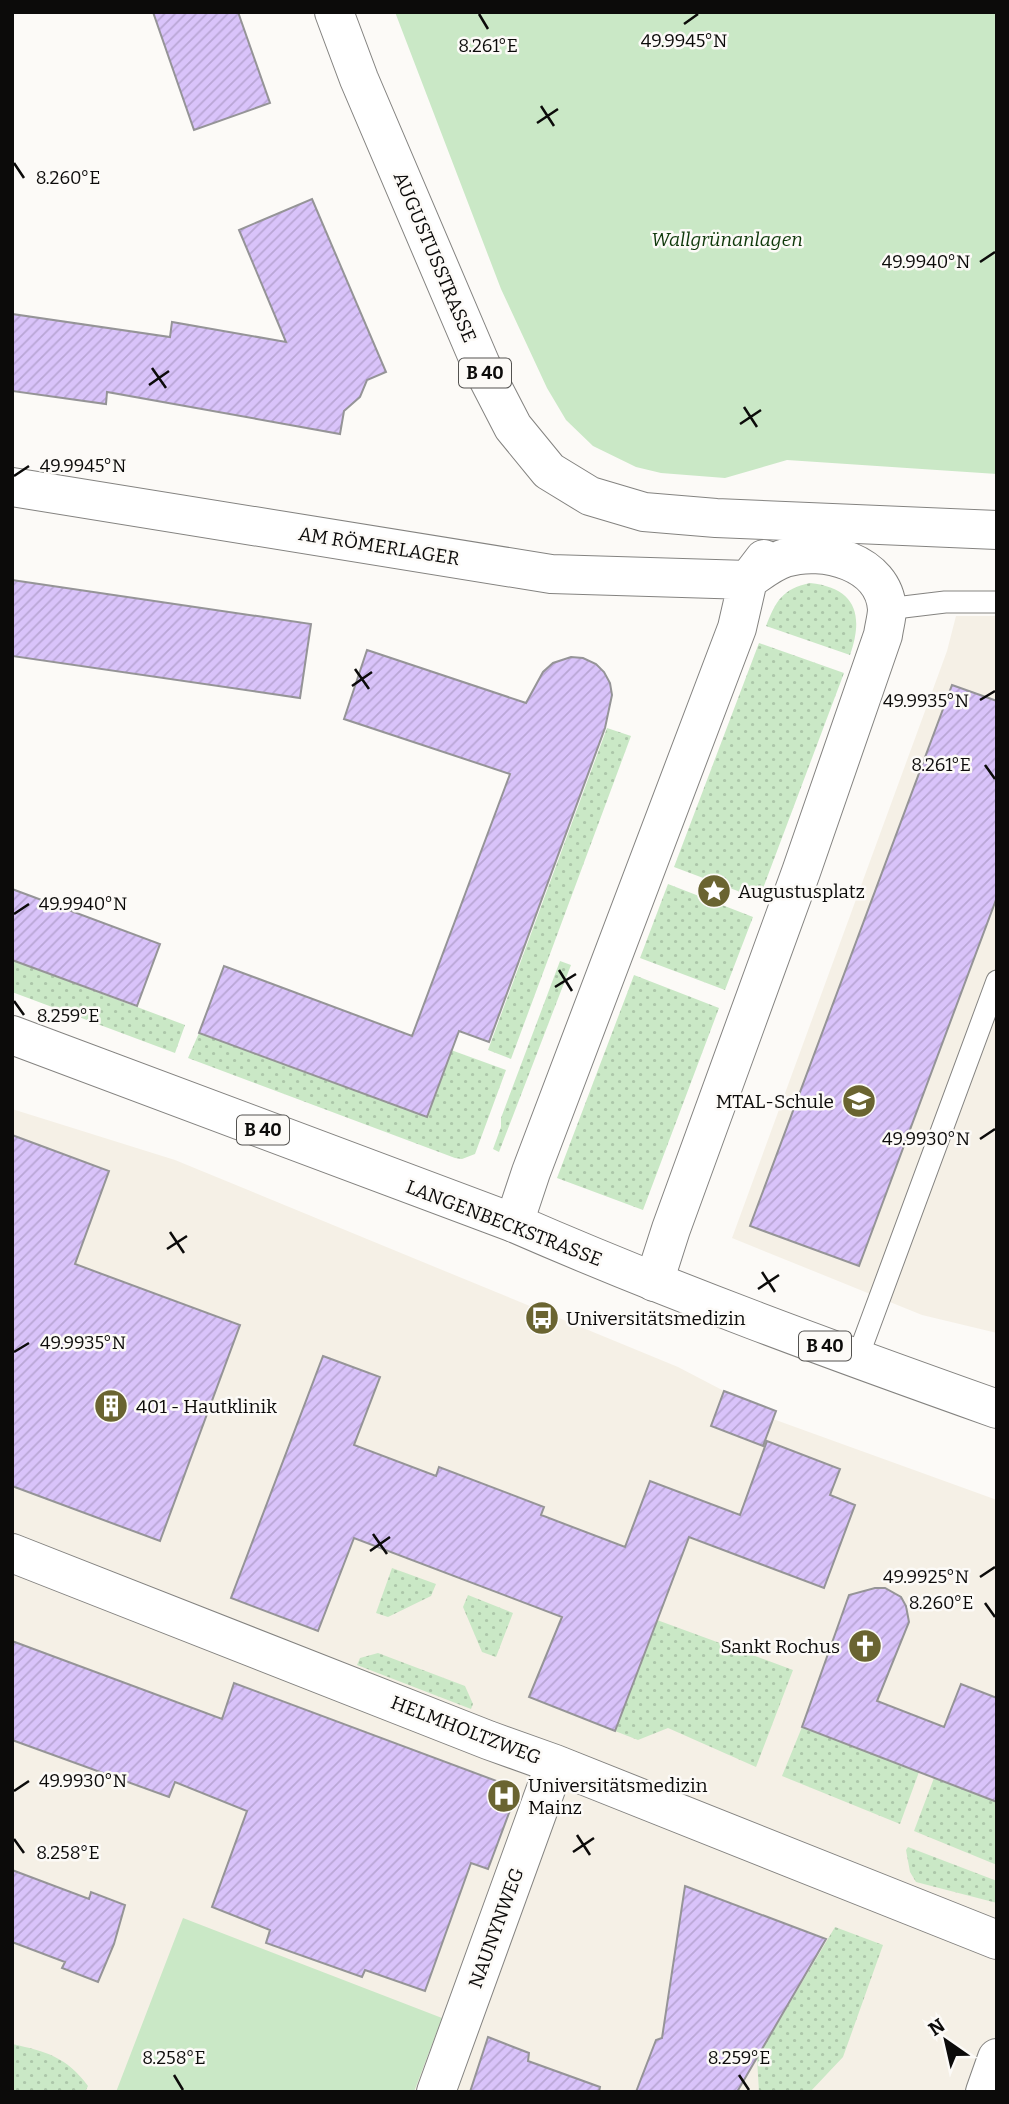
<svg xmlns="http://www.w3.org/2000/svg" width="1009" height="2104" font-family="Bitter,serif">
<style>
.built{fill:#f5f0e6}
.grass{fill:url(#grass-dots)}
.park{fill:#cae8c6}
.building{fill:url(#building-hatch);stroke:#959497;stroke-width:2}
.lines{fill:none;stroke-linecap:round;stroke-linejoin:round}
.lane-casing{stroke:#848380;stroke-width:23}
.street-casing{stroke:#848380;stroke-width:40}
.primary-casing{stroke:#848380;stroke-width:40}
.lane{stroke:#fff;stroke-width:21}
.street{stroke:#fff;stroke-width:38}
.primary{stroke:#fff;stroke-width:38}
.ticks{fill:none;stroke:#0c0b0a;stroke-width:2.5}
.labels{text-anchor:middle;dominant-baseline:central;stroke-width:5;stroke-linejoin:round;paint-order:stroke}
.shield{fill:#fcfaf7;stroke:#545351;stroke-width:2}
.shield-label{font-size:18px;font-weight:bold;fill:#0c0b0a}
.park-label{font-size:19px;font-style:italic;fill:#0e380a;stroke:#fcfaf7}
.street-label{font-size:19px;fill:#0c0b0a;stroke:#fcfaf7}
.poi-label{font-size:19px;fill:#0c0b0a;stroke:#fcfaf7;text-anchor:start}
.ticks-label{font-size:18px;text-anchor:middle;fill:#0c0b0a;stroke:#fcfaf7;stroke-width:5;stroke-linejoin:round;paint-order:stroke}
</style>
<defs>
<pattern id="grass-dots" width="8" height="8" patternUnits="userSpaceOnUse" patternTransform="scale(1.75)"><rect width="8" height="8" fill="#cae8c6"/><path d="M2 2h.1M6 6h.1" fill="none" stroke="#acc6a9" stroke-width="1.8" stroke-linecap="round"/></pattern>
<pattern id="building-hatch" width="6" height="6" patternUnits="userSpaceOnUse" patternTransform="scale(1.75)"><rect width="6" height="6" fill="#d9c3fa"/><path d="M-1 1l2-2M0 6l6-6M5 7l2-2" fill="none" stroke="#b9a6d5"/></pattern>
</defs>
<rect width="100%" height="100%" fill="#fcfaf7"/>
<path class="built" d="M 956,616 L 997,616 L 997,1333 L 922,1315 L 732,1238 L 947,651 Z
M 12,1109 L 175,1160 L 678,1367 L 724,1391 L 712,1427 L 764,1446 L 773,1419 L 997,1500 L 997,2092 L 12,2092 Z"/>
<path class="grass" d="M 810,583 C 856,588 864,615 850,655 L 766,626 C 776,601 782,589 810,583 Z
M 759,643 L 844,673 L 759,899 L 674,867 Z
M 607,728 L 631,736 L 511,1059 L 488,1050 Z
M 668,884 L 753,917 L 725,990 L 640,958 Z
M 12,960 L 185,1025 L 175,1053 L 12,992 Z
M 560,961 L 571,965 L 499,1152 L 493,1149 L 501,1127 L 501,1118 Z
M 634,975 L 719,1008 L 643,1210 L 557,1178 Z
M 199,1033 L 427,1117 L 451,1050 L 506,1070 L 475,1154 L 462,1159 L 455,1158 L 188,1058 Z
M 392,1568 L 436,1584 L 431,1596 L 388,1617 L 376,1613 Z
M 468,1595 L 513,1613 L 496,1657 L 482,1652 L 463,1607 Z
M 657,1620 L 793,1670 L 756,1767 L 668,1728 L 638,1740 L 615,1731 Z
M 378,1653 L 465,1686 L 473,1704 L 471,1709 L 357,1665 L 360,1658 Z
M 802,1727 L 919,1772 L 900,1824 L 782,1776 Z
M 934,1778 L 997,1802 L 997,1865 L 914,1831 Z
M 908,1847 L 997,1881 L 997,1903 L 916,1882 L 910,1872 L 906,1850 Z
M 835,1927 L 883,1945 L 843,2057 L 810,2092 L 759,2092 L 757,2058 Z
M 12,2044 C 45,2051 67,2057 88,2086 L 85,2092 L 12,2092 Z"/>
<path class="park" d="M 395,12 L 997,12 L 997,474 L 787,460 L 725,478 L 661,473 L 636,467 L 593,446 L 566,420 L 547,388 L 501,289 Z
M 183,1918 L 442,2018 L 414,2092 L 116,2092 Z"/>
<path class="building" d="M 153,12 L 238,12 L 270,103 L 194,130 Z
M 312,199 L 386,372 L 367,380 L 360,397 L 344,411 L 340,434 L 107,392 L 106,404 L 12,391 L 12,314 L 170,337 L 172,322 L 286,342 L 239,230 Z
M 12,580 L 311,624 L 300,698 L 12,656 Z
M 367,650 L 526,703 L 543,672 L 553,663 L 571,657 L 583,658 L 596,664 L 604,672 L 610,683 L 612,695 L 605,728 L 489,1042 L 459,1031 L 427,1117 L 199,1033 L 224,966 L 412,1036 L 510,774 L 344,719 Z
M 952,685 L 997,701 L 997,897 L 859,1266 L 750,1226 Z
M 12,889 L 160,944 L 137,1006 L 12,960 Z
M 12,1135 L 109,1171 L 75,1264 L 240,1325 L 160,1541 L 12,1486 Z
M 323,1356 L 380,1377 L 354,1445 L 436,1476 L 439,1467 L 544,1507 L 541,1515 L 625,1547 L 650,1481 L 740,1515 L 767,1441 L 840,1469 L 830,1495 L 855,1505 L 824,1588 L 689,1537 L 615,1731 L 529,1697 L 562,1617 L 354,1538 L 318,1631 L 231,1598 Z
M 724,1391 L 776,1411 L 763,1446 L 711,1426 Z
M 875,1588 L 885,1588 L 901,1597 L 906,1606 L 909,1622 L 877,1701 L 944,1727 L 961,1684 L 997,1698 L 997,1802 L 802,1727 L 849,1595 Z
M 12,1641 L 222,1719 L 234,1683 L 518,1789 L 488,1869 L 471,1863 L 425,1991 L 365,1970 L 362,1977 L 266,1943 L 270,1930 L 212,1907 L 247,1811 L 175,1782 L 169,1797 L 12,1740 Z
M 12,1870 L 89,1899 L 91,1892 L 125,1905 L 114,1944 L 98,1982 L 62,1968 L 65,1962 L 12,1942 Z
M 685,1886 L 826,1939 L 737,2092 L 636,2092 L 656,2040 L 662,2038 Z
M 488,2037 L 529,2053 L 528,2061 L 600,2087 L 599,2092 L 470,2092 Z"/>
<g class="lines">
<g class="lane-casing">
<path id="lane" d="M 887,609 L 945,602 L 997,602
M 857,1359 L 997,981"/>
</g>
<g class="street-casing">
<path id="street" d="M 12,487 L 551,574 L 748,580
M 514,1223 L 531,1172 L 737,628 L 748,580 L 764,559
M 654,1282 L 671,1229 L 801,872 L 883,635 C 884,627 887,617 887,609 C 884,562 823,546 785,558 C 772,562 760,572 748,580
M 12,1553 L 488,1740 L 555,1764 L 997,1940
M 436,2092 L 555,1764
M 985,2092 L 997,2058"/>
</g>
<g class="primary-casing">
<path id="primary" d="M 334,12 L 359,79 L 481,365 L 513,427 L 549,471 L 590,496 L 644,512 L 716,518 L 997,530
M 12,1035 L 514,1223 C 672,1292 834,1351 997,1409"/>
</g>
<use href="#lane" class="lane"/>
<use href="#street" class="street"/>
<use href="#primary" class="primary"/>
</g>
<path class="ticks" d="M 479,14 L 488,29M 684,24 L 698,14M 541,106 L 554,126M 537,123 L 558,109M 14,163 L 24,178M 980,262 L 995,252M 152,368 L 166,388M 149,385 L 169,371M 744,407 L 757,427M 740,424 L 761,410M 14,476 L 29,466M 355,669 L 369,689M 352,686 L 372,672M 980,700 L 995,691M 985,765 L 995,779M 14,914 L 29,904M 559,970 L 572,991M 555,987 L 576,974M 14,1001 L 24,1015M 980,1139 L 995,1129M 170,1232 L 184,1253M 167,1249 L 187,1236M 762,1272 L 775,1292M 758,1289 L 779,1275M 14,1352 L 29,1343M 373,1534 L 387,1554M 370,1551 L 390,1537M 980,1577 L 995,1567M 985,1603 L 995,1617M 14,1791 L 29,1781M 577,1835 L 590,1855M 14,1839 L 24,1853M 573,1852 L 594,1838M 174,2075 L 183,2090M 739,2075 L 749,2090"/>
<defs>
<g id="sight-disc" transform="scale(1.75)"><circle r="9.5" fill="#6a6431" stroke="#fcfaf7"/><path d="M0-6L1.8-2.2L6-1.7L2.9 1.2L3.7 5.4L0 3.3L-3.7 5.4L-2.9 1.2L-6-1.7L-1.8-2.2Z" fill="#fff"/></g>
<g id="school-disc" transform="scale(1.75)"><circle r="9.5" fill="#6a6431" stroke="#fcfaf7"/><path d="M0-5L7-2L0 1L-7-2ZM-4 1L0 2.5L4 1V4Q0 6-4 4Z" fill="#fff"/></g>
<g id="bus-disc" transform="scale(1.75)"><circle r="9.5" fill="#6a6431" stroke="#fcfaf7"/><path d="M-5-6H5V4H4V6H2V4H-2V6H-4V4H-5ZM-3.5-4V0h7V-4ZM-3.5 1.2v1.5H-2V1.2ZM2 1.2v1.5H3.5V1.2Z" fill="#fff"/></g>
<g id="building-disc" transform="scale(1.75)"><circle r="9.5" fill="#6a6431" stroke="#fcfaf7"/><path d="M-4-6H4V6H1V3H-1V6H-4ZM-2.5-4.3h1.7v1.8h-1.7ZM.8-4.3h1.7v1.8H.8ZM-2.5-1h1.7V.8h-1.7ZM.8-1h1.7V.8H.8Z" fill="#fff"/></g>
<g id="church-disc" transform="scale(1.75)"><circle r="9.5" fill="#6a6431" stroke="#fcfaf7"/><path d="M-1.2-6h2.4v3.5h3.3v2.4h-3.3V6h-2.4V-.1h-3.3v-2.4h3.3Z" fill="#fff"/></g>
<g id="hospital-disc" transform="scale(1.75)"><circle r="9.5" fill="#6a6431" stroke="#fcfaf7"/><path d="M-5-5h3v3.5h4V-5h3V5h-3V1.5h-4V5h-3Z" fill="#fff"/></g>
</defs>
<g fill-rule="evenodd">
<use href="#sight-disc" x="714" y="891"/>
<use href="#school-disc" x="859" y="1101"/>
<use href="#bus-disc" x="542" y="1318"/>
<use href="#building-disc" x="111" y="1406"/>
<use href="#church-disc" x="865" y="1646"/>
<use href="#hospital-disc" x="504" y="1796"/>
</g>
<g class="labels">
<g class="shield">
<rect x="459" y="358.5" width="52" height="29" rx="5"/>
<rect x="237" y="1115.5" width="52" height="29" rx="5"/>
<rect x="799" y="1331.5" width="52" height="29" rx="5"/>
</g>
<g class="shield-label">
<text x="485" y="373">B 40</text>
<text x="263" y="1130">B 40</text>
<text x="825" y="1346">B 40</text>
</g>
<g class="park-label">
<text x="727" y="239">Wallgrünanlagen</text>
</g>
<g class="street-label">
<text transform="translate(435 257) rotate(67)">AUGUSTUSSTRASSE</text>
<text transform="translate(379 546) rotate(9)">AM RÖMERLAGER</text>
<text transform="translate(504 1223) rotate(21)">LANGENBECKSTRASSE</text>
<text transform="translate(466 1730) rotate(21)">HELMHOLTZWEG</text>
<text transform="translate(496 1928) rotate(-70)">NAUNYNWEG</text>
</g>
<g class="poi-label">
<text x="738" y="891">Augustusplatz</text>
<text x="834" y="1101" text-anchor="end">MTAL-Schule</text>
<text x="566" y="1318">Universitätsmedizin</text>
<text x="136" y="1406">401 - Hautklinik</text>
<text x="840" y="1646" text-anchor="end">Sankt Rochus</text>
<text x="528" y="1785">Universitätsmedizin<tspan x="528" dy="22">Mainz</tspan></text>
</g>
</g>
<g class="ticks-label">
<text x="684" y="47">49.9945°N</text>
<text x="488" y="52">8.261°E</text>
<text x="68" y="184">8.260°E</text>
<text x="926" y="268">49.9940°N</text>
<text x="83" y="472">49.9945°N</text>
<text x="926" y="707">49.9935°N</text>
<text x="941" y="771">8.261°E</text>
<text x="83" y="910">49.9940°N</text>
<text x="68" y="1022">8.259°E</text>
<text x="926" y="1145">49.9930°N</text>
<text x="83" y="1349">49.9935°N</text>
<text x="926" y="1583">49.9925°N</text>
<text x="941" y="1609">8.260°E</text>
<text x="83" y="1787">49.9930°N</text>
<text x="68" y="1859">8.258°E</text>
<text x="174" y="2064">8.258°E</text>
<text x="739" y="2064">8.259°E</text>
</g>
<rect width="1009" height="2104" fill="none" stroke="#0c0b0a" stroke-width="28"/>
<g transform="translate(946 2041) rotate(326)" stroke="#fcfaf7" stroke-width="5" paint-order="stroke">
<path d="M0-5L12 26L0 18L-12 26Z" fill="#0c0b0a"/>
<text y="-10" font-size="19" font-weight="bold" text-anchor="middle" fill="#0c0b0a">N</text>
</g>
</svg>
